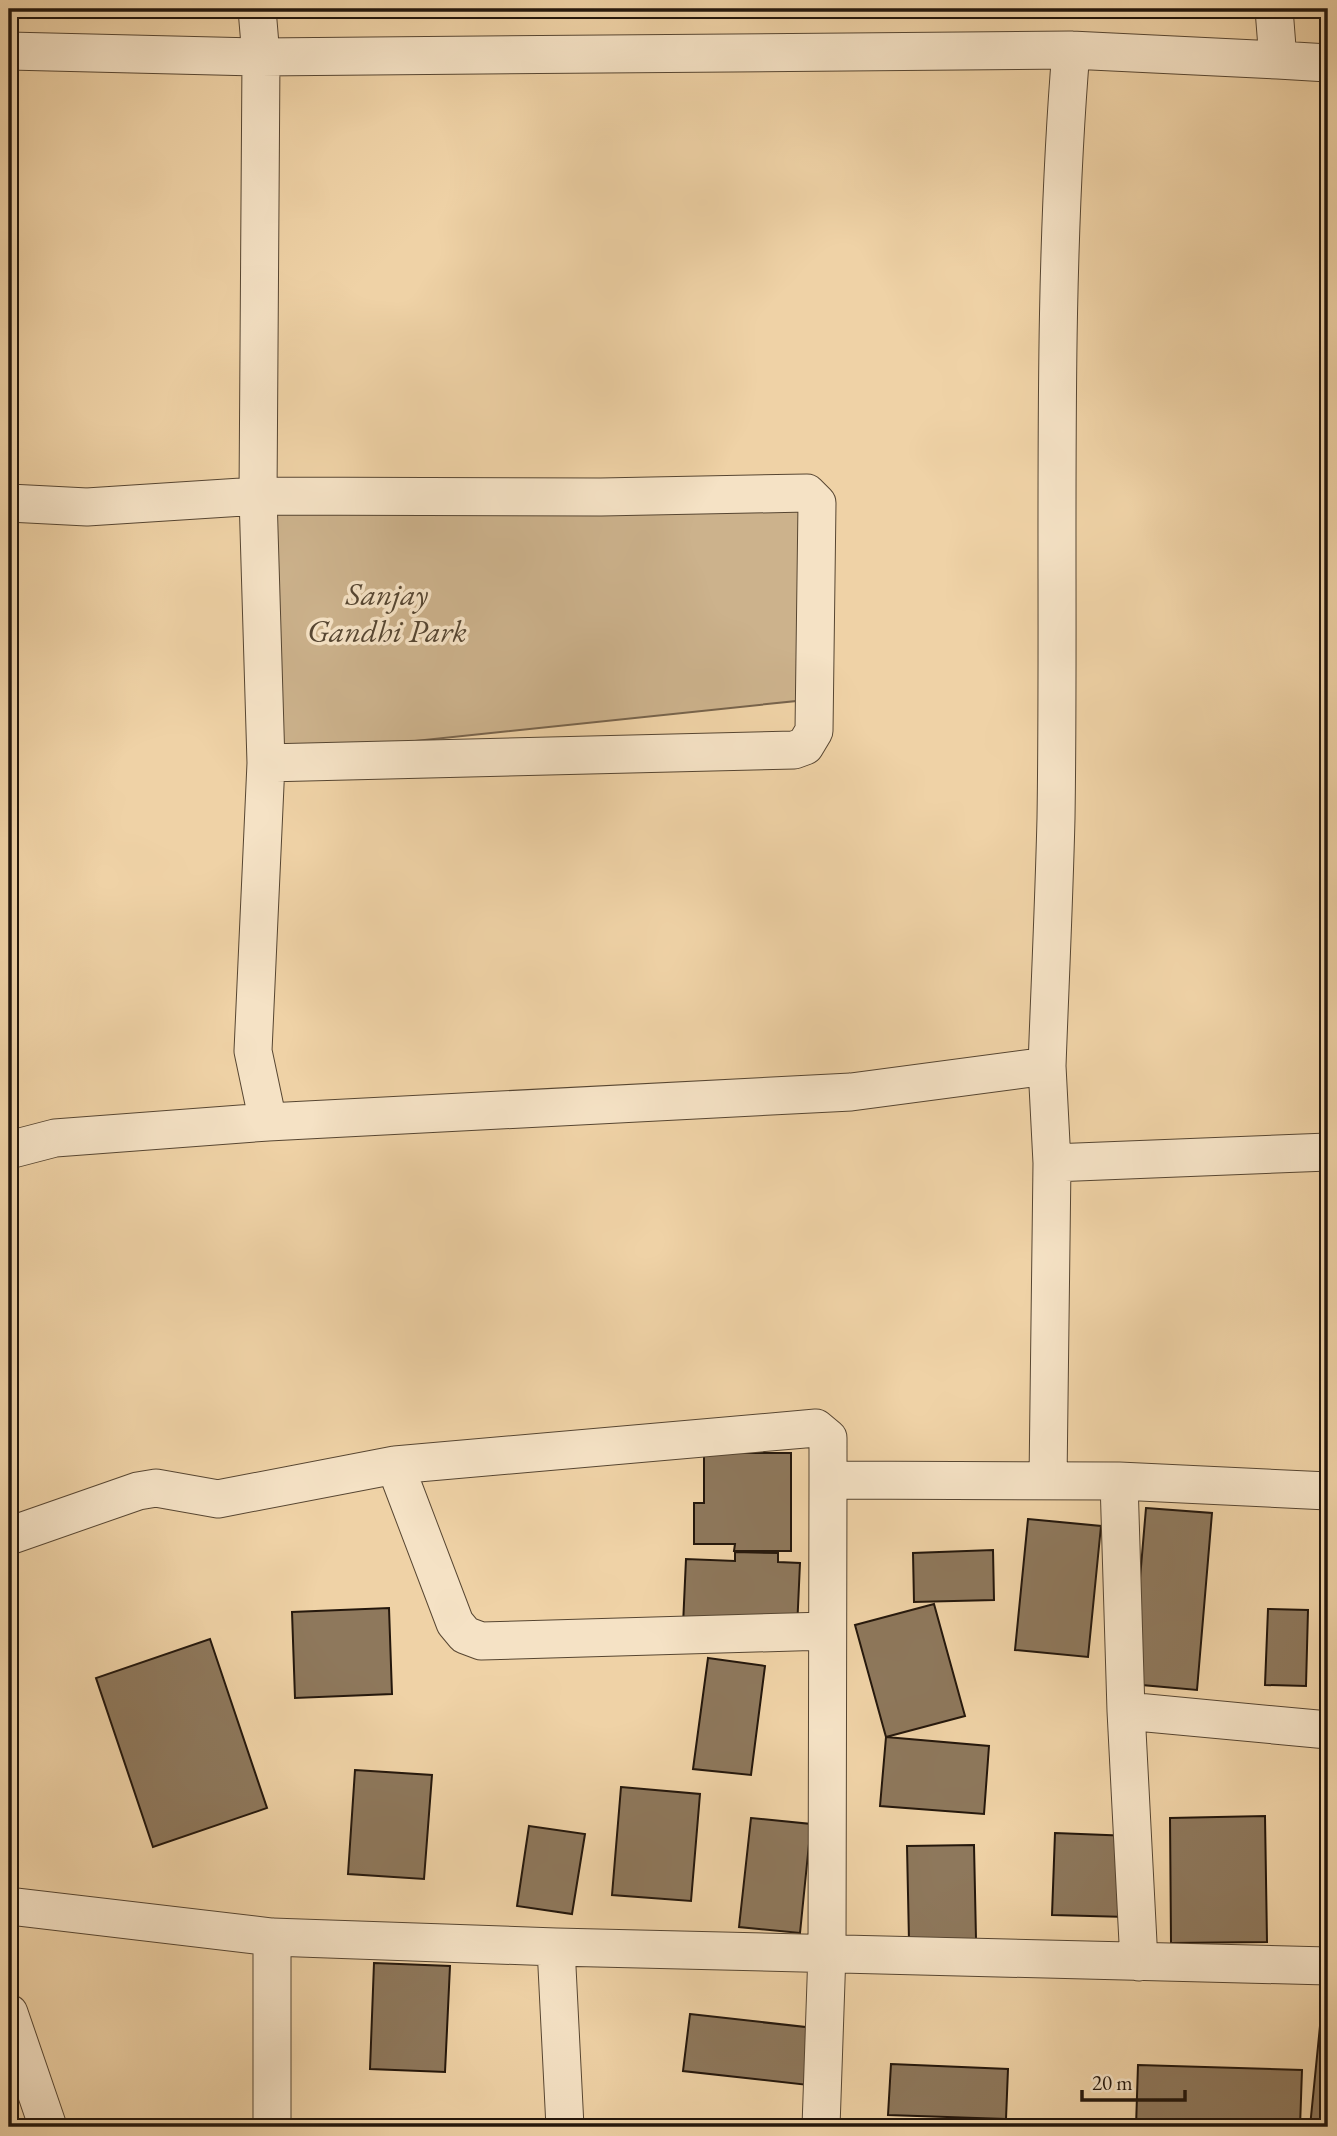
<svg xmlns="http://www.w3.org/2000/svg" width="1337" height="2136" font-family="'EB Garamond',serif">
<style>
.green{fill:#ccb28c;stroke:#78644c;stroke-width:2}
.building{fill:#8e785c;stroke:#24170c;stroke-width:2}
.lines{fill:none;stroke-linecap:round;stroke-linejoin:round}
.minor-casing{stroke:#574632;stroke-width:39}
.minor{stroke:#f5e2c5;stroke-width:37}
.labels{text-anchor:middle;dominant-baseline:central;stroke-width:7;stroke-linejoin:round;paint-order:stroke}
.park-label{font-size:32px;font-style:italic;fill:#564632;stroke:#f5e2c5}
</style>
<rect width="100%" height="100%" fill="#efd2a6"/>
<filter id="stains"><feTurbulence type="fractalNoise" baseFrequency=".00286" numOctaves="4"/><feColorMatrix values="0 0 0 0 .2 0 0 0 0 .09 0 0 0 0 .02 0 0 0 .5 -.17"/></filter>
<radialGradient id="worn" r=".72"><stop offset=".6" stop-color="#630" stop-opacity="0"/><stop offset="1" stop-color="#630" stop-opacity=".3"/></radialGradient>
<path class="green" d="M 242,478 L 800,495 L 806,700 L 263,757 Z"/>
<path class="building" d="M 704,1453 L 791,1453 L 791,1551 L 734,1551 L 735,1544 L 694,1544 L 694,1503 L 704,1503 Z
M 1146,1508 L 1212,1513 L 1197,1690 L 1131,1684 Z
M 1028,1519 L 1101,1526 L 1088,1657 L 1015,1650 Z
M 993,1550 L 994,1600 L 914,1602 L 913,1553 Z
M 735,1552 L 778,1553 L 778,1562 L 800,1563 L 797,1629 L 683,1625 L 686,1559 L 735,1561 Z
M 934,1604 L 965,1716 L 886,1737 L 855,1625 Z
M 389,1608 L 392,1694 L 295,1698 L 292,1612 Z
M 1268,1609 L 1308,1610 L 1306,1686 L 1265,1685 Z
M 210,1639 L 267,1808 L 153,1847 L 96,1678 Z
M 708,1658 L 765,1666 L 751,1775 L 693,1769 Z
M 886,1737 L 989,1746 L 984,1814 L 880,1806 Z
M 355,1770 L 432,1775 L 424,1879 L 348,1874 Z
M 621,1787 L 700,1794 L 691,1901 L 612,1895 Z
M 1265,1816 L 1267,1942 L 1171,1943 L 1170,1818 Z
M 751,1818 L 811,1824 L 800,1933 L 739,1927 Z
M 529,1826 L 585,1834 L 572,1914 L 517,1906 Z
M 1055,1833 L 1131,1836 L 1128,1917 L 1052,1915 Z
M 974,1845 L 976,1939 L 909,1941 L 907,1846 Z
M 374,1963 L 450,1966 L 445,2072 L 370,2069 Z
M 690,2014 L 814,2028 L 808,2085 L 683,2071 Z
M 1321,2016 L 1328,2017 L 1328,2127 L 1310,2127 Z
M 891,2064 L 1008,2069 L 1006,2119 L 888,2115 Z
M 1138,2065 L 1302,2070 L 1300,2127 L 1136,2127 Z"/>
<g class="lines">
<g class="minor-casing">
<path id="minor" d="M 257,9 L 261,57 L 258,496 L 266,763 L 253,1051 L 268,1122
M 1274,9 L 1278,60 L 1328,63
M 9,51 L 261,57 L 1071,50 L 1278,60
M 9,503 L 87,507 L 258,496 L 601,497 L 807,493 L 817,503 L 814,731 L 805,746 L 794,750 L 266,763
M 1047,1066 L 1052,1163 L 1048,1481
M 9,1150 L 55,1138 L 268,1122 L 851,1092 L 1047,1066 C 1050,984 1054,901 1056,818 C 1060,562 1050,305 1071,50
M 1052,1163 L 1328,1152
M 828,1480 L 1119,1481 L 1328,1491
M 1119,1481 L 1126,1711 L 1139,1962
M 9,1536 L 138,1491 L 156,1488 L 218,1499 L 395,1465
M 1126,1711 L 1328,1730
M 9,1906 L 272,1937 L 556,1947 L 1328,1966
M 556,1947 L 565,2127
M 9,2013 L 48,2127
M 272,2127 L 272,1937
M 821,2127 L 827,1952 L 828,1480 L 828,1438 L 816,1428 L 395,1465 L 455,1623 L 465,1635 L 481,1641 L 827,1631"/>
</g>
<use href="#minor" class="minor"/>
</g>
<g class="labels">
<g class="park-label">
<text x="387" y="594">Sanjay<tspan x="387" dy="37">Gandhi Park</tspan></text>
</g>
</g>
<rect width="1337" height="2136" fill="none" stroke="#efd2a6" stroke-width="35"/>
<rect x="10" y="10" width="1316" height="2115" fill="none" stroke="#24170c" stroke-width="3.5"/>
<rect x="18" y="18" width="1302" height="2101" fill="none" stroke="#24170c" stroke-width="2"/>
<path d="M1082 2090v10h103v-10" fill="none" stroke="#24170c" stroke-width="3.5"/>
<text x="1092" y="2090" font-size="21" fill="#24170c" stroke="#f5e2c5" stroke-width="5" paint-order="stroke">20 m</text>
<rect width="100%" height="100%" filter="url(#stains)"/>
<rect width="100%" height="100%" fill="url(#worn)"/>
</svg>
